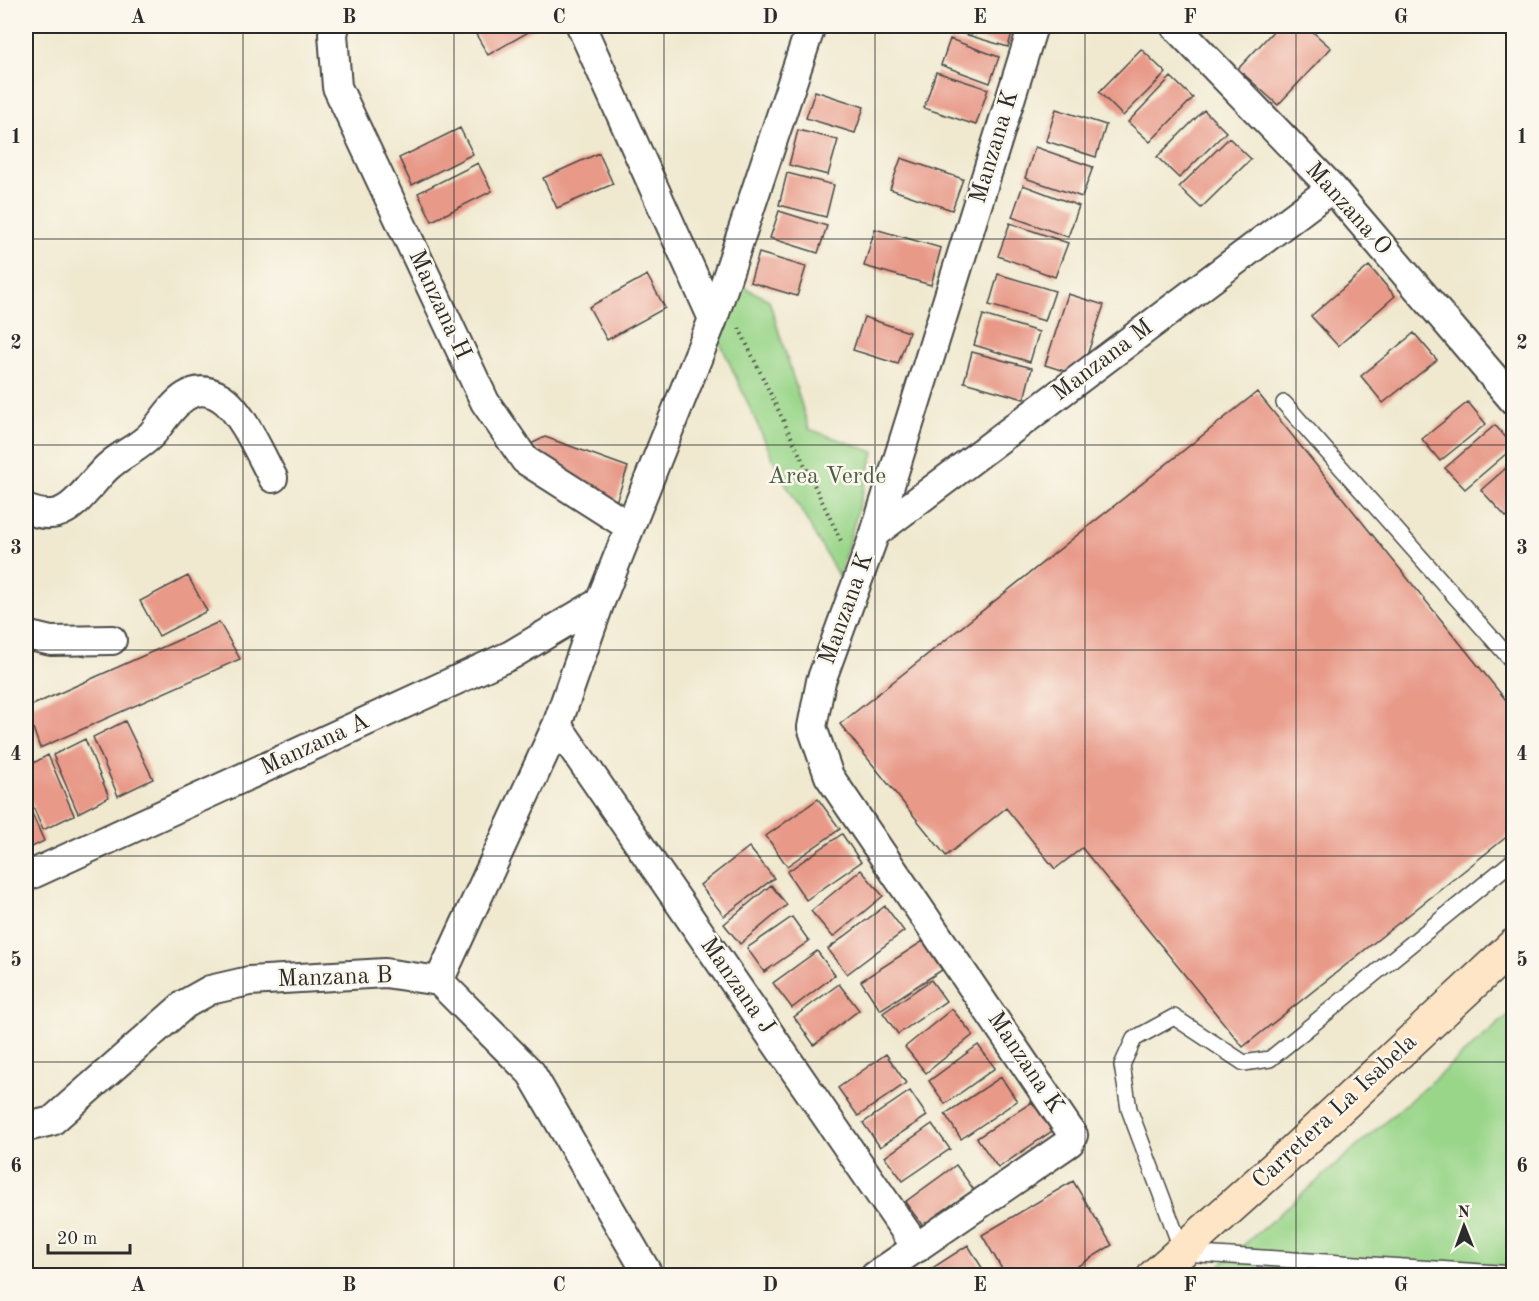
<svg xmlns="http://www.w3.org/2000/svg" width="1539" height="1301" font-family="'Old Standard TT',serif">
<style>
.green{fill:#9ad68a;stroke:#62805a;stroke-width:1.5}
.building{fill:#e89988}
.lines{fill:none;stroke-linecap:round;stroke-linejoin:round}
.lane-casing{stroke:#494844;stroke-width:18}
.street-casing{stroke:#494844;stroke-width:32}
.secondary-casing{stroke:#494844;stroke-width:36}
.path{stroke:#494844;stroke-width:4;stroke-dasharray:1.5 4.5;stroke-linecap:butt}
.lane{stroke:#fff;stroke-width:15}
.street{stroke:#fff;stroke-width:28}
.secondary{stroke:#fde5c5;stroke-width:33}
.grid{fill:none;stroke:#2b2b2b;stroke-width:1.5;stroke-opacity:0.55}
.labels{text-anchor:middle;dominant-baseline:central;stroke-width:5;stroke-linejoin:round;paint-order:stroke}
.street-label{font-size:24px;fill:#2b2b2b;stroke:#fbf7ec}
.park-label{font-size:24px;fill:#4c5e48;stroke:#fbf7ec}
.neatline{fill:none;stroke:#2b2b2b;stroke-width:2}
.grid-label{font-size:20px;text-anchor:middle;font-weight:bold;fill:#2b2b2b}
</style>
<rect width="100%" height="100%" fill="#fbf7ec"/>
<filter id="ink" filterUnits="userSpaceOnUse"><feTurbulence type="fractalNoise" baseFrequency=".0167" numOctaves="2"/><feDisplacementMap in="SourceGraphic" scale="12" xChannelSelector="R" yChannelSelector="G"/><feConvolveMatrix kernelMatrix="1 2 1 2 8 2 1 2 1" color-interpolation-filters="sRGB"/></filter>
<filter id="wash" filterUnits="userSpaceOnUse"><feTurbulence type="fractalNoise" baseFrequency=".008" numOctaves="4" result="noise"/><feDisplacementMap in="SourceGraphic" scale="24" xChannelSelector="R" yChannelSelector="G"/><feGaussianBlur stdDeviation="1.35" result="paint"/><feColorMatrix in="noise" values="0 0 0 0 0 0 0 0 0 0 0 0 0 0 0 0 0 1.4 0 .05"/><feComposite in="paint" operator="in"/></filter>
<g filter="url(#wash)">
<rect width="100%" height="100%" fill="#f0e9d0"/>
<path class="green" d="M 740,285 L 769,300 L 809,429 L 874,452 L 839,577 L 778,470 L 719,340 Z
M 1513,1011 L 1513,1275 L 1209,1275 Z"/>
<g id="blocks">
<path class="building" d="M 479,26 L 539,26 L 488,55 L 473,29 Z
M 955,26 L 1014,26 L 1008,47 L 954,31 Z
M 1278,26 L 1306,26 L 1331,48 L 1278,105 L 1238,69 Z
M 950,39 L 999,57 L 990,83 L 941,65 Z
M 1141,49 L 1166,73 L 1123,116 L 1099,92 Z
M 936,72 L 988,89 L 976,125 L 924,108 Z
M 1171,77 L 1193,98 L 1150,142 L 1128,122 Z
M 815,91 L 864,107 L 855,133 L 806,118 Z
M 1056,109 L 1106,125 L 1096,157 L 1046,141 Z
M 1204,110 L 1226,132 L 1179,178 L 1157,157 Z
M 460,128 L 473,154 L 412,185 L 399,158 Z
M 798,130 L 838,140 L 828,175 L 789,165 Z
M 1229,138 L 1251,159 L 1201,208 L 1179,187 Z
M 1035,147 L 1093,167 L 1082,197 L 1025,178 Z
M 599,153 L 613,184 L 557,208 L 543,178 Z
M 901,158 L 963,179 L 952,210 L 890,189 Z
M 478,163 L 492,191 L 432,221 L 418,193 Z
M 787,173 L 834,185 L 826,217 L 779,205 Z
M 1023,185 L 1079,206 L 1068,237 L 1012,217 Z
M 779,211 L 827,226 L 818,253 L 770,238 Z
M 1010,223 L 1068,243 L 1055,277 L 998,256 Z
M 875,229 L 941,248 L 931,285 L 864,266 Z
M 759,253 L 806,267 L 797,296 L 750,282 Z
M 1369,266 L 1395,296 L 1338,346 L 1311,316 Z
M 998,274 L 1055,291 L 1045,321 L 989,305 Z
M 647,275 L 665,308 L 607,340 L 589,307 Z
M 1068,294 L 1104,305 L 1080,376 L 1045,365 Z
M 983,315 L 1039,332 L 1030,362 L 974,345 Z
M 864,317 L 909,332 L 898,364 L 853,350 Z
M 1414,333 L 1437,360 L 1383,403 L 1361,376 Z
M 972,352 L 1032,368 L 1024,399 L 964,382 Z
M 1257,392 L 1514,710 L 1514,831 L 1243,1047 L 1082,848 L 1055,869 L 1006,808 L 946,856 L 840,724 Z
M 1468,402 L 1486,424 L 1440,461 L 1422,439 Z
M 1495,425 L 1514,447 L 1465,489 L 1445,468 Z
M 545,437 L 628,467 L 616,502 L 564,477 L 531,444 Z
M 1514,461 L 1514,511 L 1506,517 L 1481,490 Z
M 188,576 L 207,611 L 159,636 L 140,601 Z
M 219,622 L 240,659 L 40,748 L 26,708 Z
M 125,721 L 153,779 L 118,796 L 93,737 Z
M 85,739 L 109,797 L 78,813 L 53,755 Z
M 48,755 L 74,815 L 43,830 L 26,790 L 26,767 Z
M 818,799 L 840,829 L 787,866 L 766,836 Z
M 26,800 L 44,841 L 26,850 Z
M 842,834 L 861,862 L 806,900 L 787,872 Z
M 749,847 L 774,878 L 724,916 L 700,885 Z
M 861,870 L 883,896 L 833,937 L 811,911 Z
M 771,885 L 787,905 L 740,944 L 724,924 Z
M 885,906 L 904,931 L 847,974 L 828,949 Z
M 792,917 L 809,941 L 764,972 L 747,948 Z
M 923,941 L 942,970 L 880,1010 L 861,981 Z
M 817,951 L 835,975 L 792,1008 L 773,983 Z
M 931,980 L 946,1001 L 898,1034 L 883,1013 Z
M 839,984 L 859,1010 L 814,1045 L 794,1017 Z
M 952,1009 L 973,1035 L 926,1073 L 905,1047 Z
M 978,1045 L 995,1068 L 945,1104 L 929,1081 Z
M 886,1054 L 906,1083 L 858,1116 L 838,1088 Z
M 1001,1077 L 1017,1101 L 961,1139 L 945,1114 Z
M 910,1091 L 927,1116 L 880,1147 L 863,1123 Z
M 1032,1102 L 1052,1131 L 998,1168 L 977,1138 Z
M 932,1124 L 950,1149 L 903,1181 L 885,1157 Z
M 956,1165 L 974,1190 L 923,1226 L 905,1202 Z
M 1073,1181 L 1112,1245 L 1062,1276 L 1006,1276 L 982,1235 Z
M 968,1245 L 987,1276 L 920,1276 Z"/>
</g>
</g>
<g filter="url(#ink)">
<use href="#blocks" fill-opacity="0" stroke="#494844" stroke-width="1.5"/>
<g class="lines">
<g class="lane-casing">
<path id="lane" d="M 1284,403 L 1514,663
M 1514,860 L 1270,1059 L 1244,1063 L 1174,1017 L 1134,1039 L 1122,1065 L 1129,1109 L 1183,1253 L 1514,1274"/>
</g>
<g class="street-casing">
<path id="street" d="M 335,26 L 333,34 L 337,87 L 485,402 L 525,460 L 630,527
M 581,26 L 713,319
M 1175,26 L 1332,188 L 1514,401
M 26,509 C 36,513 46,516 57,513 C 78,508 94,477 111,464 C 124,453 140,447 152,434 C 169,414 187,377 220,397 C 241,409 261,456 273,478
M 875,533 L 1332,188
M 26,635 L 51,641 L 112,640
M 557,725 L 917,1248
M 26,877 L 511,655 L 600,602
M 439,981 L 557,725 L 600,602 L 713,319 L 811,26
M 26,1122 L 31,1126 L 52,1121 L 185,1004 L 210,990 L 249,981 L 385,973 L 439,981 L 531,1073 L 649,1276
M 875,1276 L 1070,1142 L 1073,1135 L 829,776 L 812,727 L 821,681 L 875,533 L 1033,26"/>
</g>
<g class="secondary-casing">
<path id="secondary" d="M 1154,1276 L 1289,1155 L 1514,945"/>
</g>
<path class="path" d="M 739,328 L 842,543"/>
<use href="#lane" class="lane"/>
<use href="#street" class="street"/>
<use href="#secondary" class="secondary"/>
</g>
</g>
<path class="grid" d="M 243,26 L 243,1276M 454,26 L 454,1276M 664,26 L 664,1276M 875,26 L 875,1276M 1085,26 L 1085,1276M 1296,26 L 1296,1276M 26,239 L 1514,239M 26,445 L 1514,445M 26,650 L 1514,650M 26,856 L 1514,856M 26,1062 L 1514,1062"/>
<g class="labels">
<g class="street-label">
<text transform="translate(995 147) rotate(-73)">Manzana K</text>
<text transform="translate(1348 209) rotate(48)">Manzana O</text>
<text transform="translate(439 305) rotate(65)">Manzana H</text>
<text transform="translate(1103 361) rotate(-37)">Manzana M</text>
<text transform="translate(847 609) rotate(-70)">Manzana K</text>
<text transform="translate(315 745) rotate(-25)">Manzana A</text>
<text transform="translate(335 978) rotate(-2)">Manzana B</text>
<text transform="translate(737 986) rotate(55)">Manzana J</text>
<text transform="translate(1025 1063) rotate(56)">Manzana K</text>
<text transform="translate(1335 1112) rotate(-43)">Carretera La Isabela</text>
</g>
<g class="park-label">
<text x="827" y="477">Area Verde</text>
</g>
</g>
<rect width="1539" height="1301" fill="none" stroke="#fbf7ec" stroke-width="66"/>
<g transform="translate(1464 1226) rotate(359)" stroke="#fbf7ec" stroke-width="4.5" paint-order="stroke">
<path d="M0-4.5L10 22L0 15L-10 22Z" fill="#2b2b2b"/>
<text y="-9" font-size="16" font-weight="bold" text-anchor="middle" fill="#2b2b2b">N</text>
</g>
<path d="M48 1244v9h82v-9" fill="none" stroke="#2b2b2b" stroke-width="3"/>
<text x="57" y="1244" font-size="18" fill="#2b2b2b" stroke="#fbf7ec" stroke-width="4.5" paint-order="stroke">20 m</text>
<rect x="33" y="33" width="1473" height="1235" class="neatline"/>
<g class="grid-label">
<text x="138" y="23">A</text>
<text x="349" y="23">B</text>
<text x="559" y="23">C</text>
<text x="770" y="23">D</text>
<text x="980" y="23">E</text>
<text x="1190" y="23">F</text>
<text x="1401" y="23">G</text>
<text x="16" y="143">1</text>
<text x="1522" y="143">1</text>
<text x="16" y="349">2</text>
<text x="1522" y="349">2</text>
<text x="16" y="554">3</text>
<text x="1522" y="554">3</text>
<text x="16" y="760">4</text>
<text x="1522" y="760">4</text>
<text x="16" y="966">5</text>
<text x="1522" y="966">5</text>
<text x="16" y="1172">6</text>
<text x="1522" y="1172">6</text>
<text x="138" y="1291">A</text>
<text x="349" y="1291">B</text>
<text x="559" y="1291">C</text>
<text x="770" y="1291">D</text>
<text x="980" y="1291">E</text>
<text x="1190" y="1291">F</text>
<text x="1401" y="1291">G</text>
</g>
</svg>
